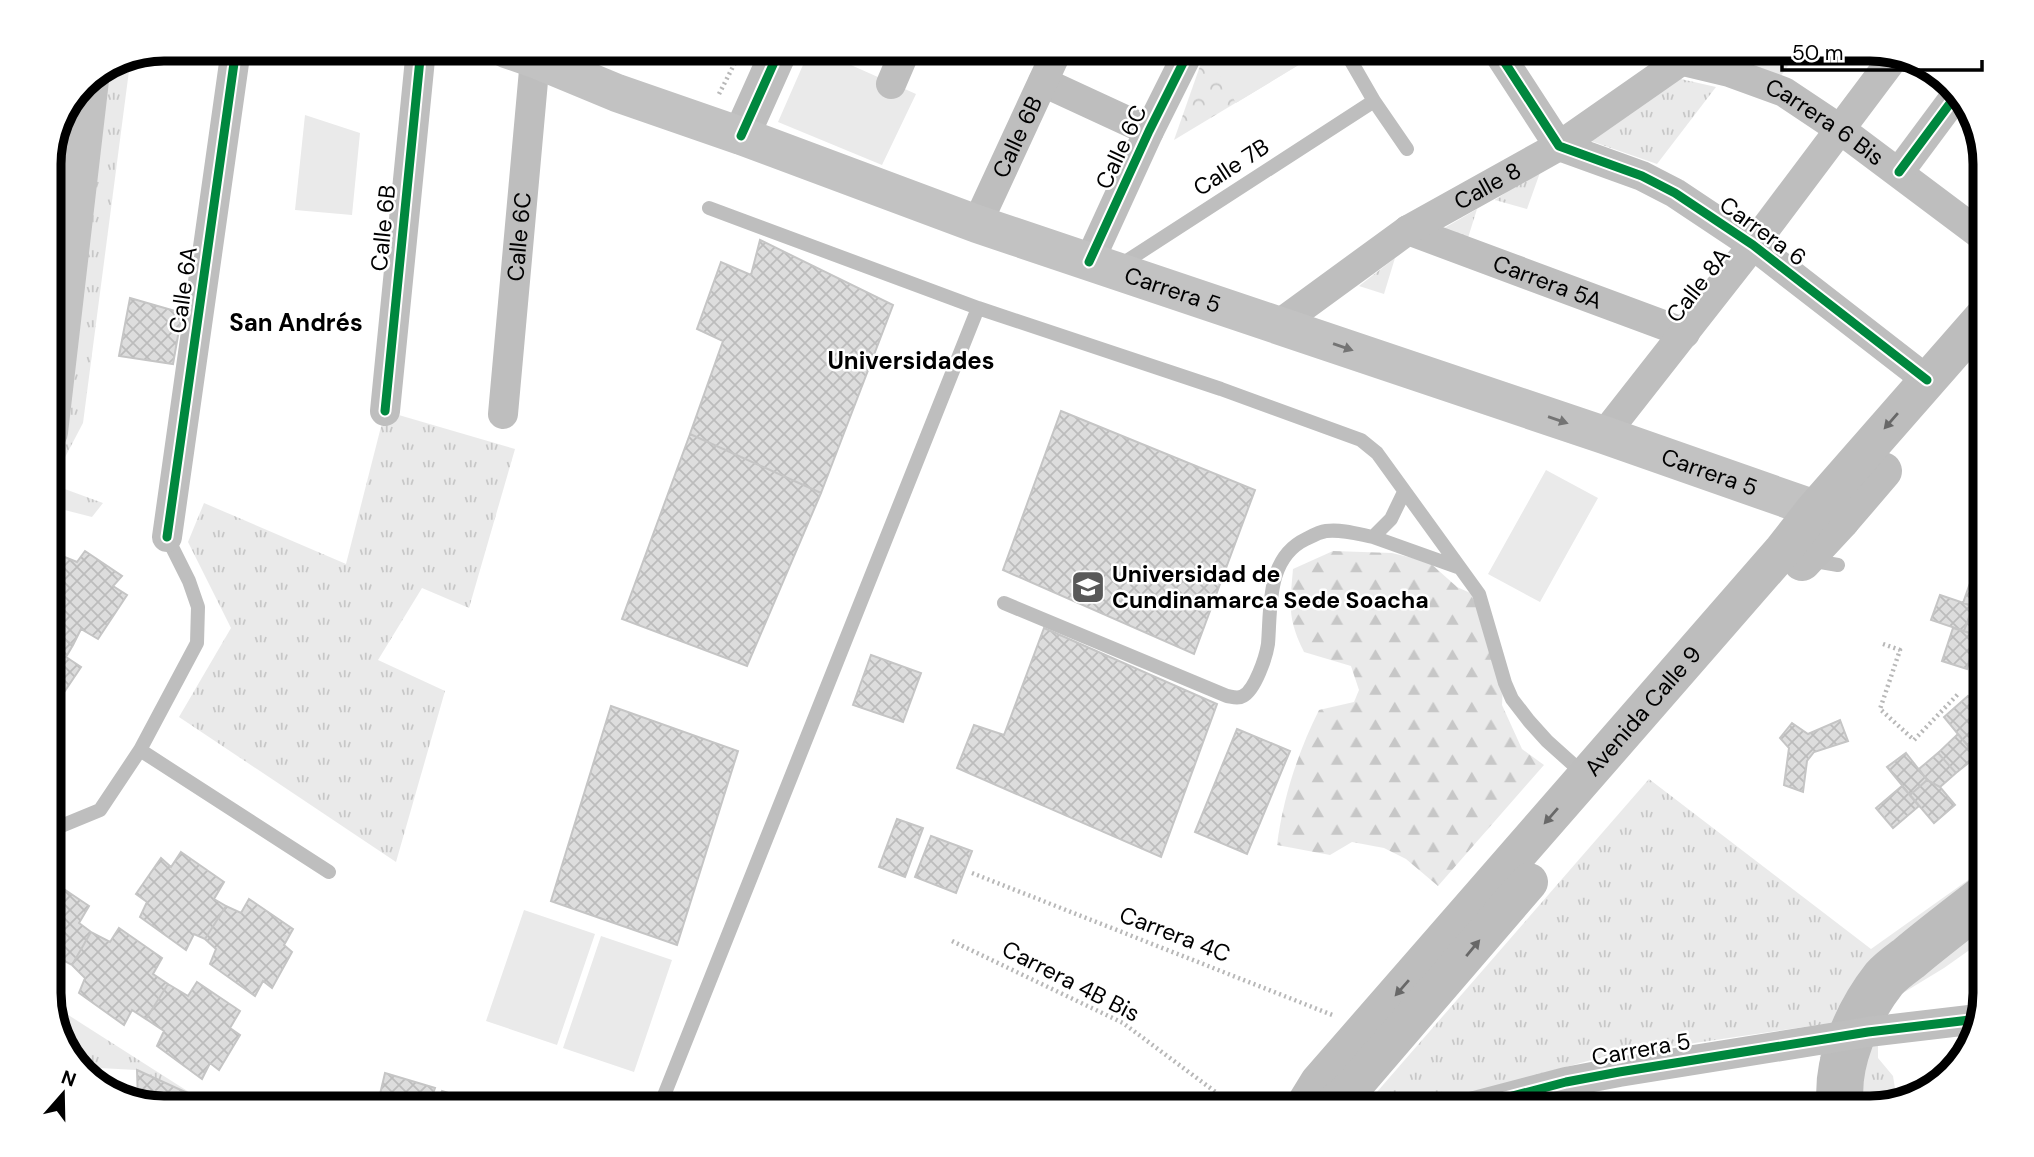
<svg xmlns="http://www.w3.org/2000/svg" width="2034" height="1157" font-family="'DM Sans',sans-serif">
<style>
.grass{fill:url(#grass-tufts)}
.forest{fill:url(#forest-firs)}
.park{fill:url(#park-crowns)}
.garden{fill:#eaeaea}
.lines{fill:none;stroke-linecap:round;stroke-linejoin:round}
.river{stroke:#bcbcbc;stroke-width:47}
.building{fill:url(#building-cross-hatch);stroke:#c5c5c5;stroke-width:2}
.path{stroke:#b8b8b8;stroke-width:4.5;stroke-dasharray:2 3.5;stroke-linecap:butt}
.service{stroke:#bebebe;stroke-width:14}
.minor{stroke:#bebebe;stroke-width:30}
.tertiary{stroke:#bebebe;stroke-width:37}
.secondary{stroke:#c2c2c2;stroke-width:38}
.primary{stroke:#bdbdbd;stroke-width:38}
.cycleway-casing{stroke:#fff;stroke-width:13}
.cycleway{stroke:#00873e;stroke-width:9}
.oneway{fill:#747474}
.oneway2{fill:#686868}
.labels{text-anchor:middle;dominant-baseline:central;stroke-width:5;stroke-linejoin:round;paint-order:stroke}
.street-label{font-size:23px;fill:#000;stroke:#fff}
.poi-label{font-size:23px;font-weight:bold;fill:#000;stroke:#fff;text-anchor:start}
.neighbourhood-label{font-size:24px;font-weight:bold;fill:#000;stroke:#fff}
.rim{fill:none;stroke:#000;stroke-width:9}
</style>
<defs>
<pattern id="grass-tufts" width="24" height="20" patternUnits="userSpaceOnUse" patternTransform="scale(1.75)"><rect width="24" height="20" fill="#eaeaea"/><path d="M3 7l-1-3M5 7V3M7 7l1-3M15 17l-1-3M17 17v-4M19 17l1-3" fill="none" stroke="#c7c7c7"/></pattern>
<pattern id="forest-firs" width="22" height="20" patternUnits="userSpaceOnUse" patternTransform="scale(1.75)"><rect width="22" height="20" fill="#eaeaea"/><path d="M5 1l3.5 6h-7zM16 11l3.5 6h-7z" fill="#c7c7c7"/></pattern>
<pattern id="park-crowns" width="20" height="18" patternUnits="userSpaceOnUse" patternTransform="scale(1.75)"><rect width="20" height="18" fill="#eaeaea"/><path d="M2 6a3 3 0 1 1 6 0M12 15a3 3 0 1 1 6 0" fill="none" stroke="#c7c7c7"/></pattern>
<pattern id="building-cross-hatch" width="8" height="8" patternUnits="userSpaceOnUse" patternTransform="scale(1.75)"><rect width="8" height="8" fill="#ddd"/><path d="M0 0l8 8M0 8l8-8" fill="none" stroke="#bcbcbc"/></pattern>
</defs>
<rect width="100%" height="100%" fill="#fff"/>
<path class="grass" d="M 1708,49 L 1800,49 L 1778,80 Z
M 130,63 L 83,423 L 51,484 L 103,503 L 92,517 L 49,506 L 49,448 L 104,74 Z
M 1672,77 L 1716,87 L 1657,164 L 1585,139 Z
M 1542,167 L 1527,209 L 1495,200 Z
M 1477,209 L 1467,241 L 1441,230 Z
M 1395,258 L 1384,294 L 1359,286 Z
M 385,411 L 515,449 L 469,608 L 422,588 L 378,660 L 445,691 L 396,862 L 179,717 L 231,628 L 188,542 L 204,503 L 346,564 Z
M 1649,779 L 1871,949 L 1985,868 L 1985,939 L 1944,968 L 1898,996 L 1878,1030 L 1878,1058 L 1893,1076 L 1897,1101 L 1870,1108 L 1823,1108 L 1818,1025 L 1606,1056 L 1416,1108 L 1363,1108 Z
M 51,1004 L 214,1108 L 196,1108 L 194,1096 L 137,1070 L 80,1067 L 68,1056 Z"/>
<path class="forest" d="M 1333,551 L 1392,553 L 1429,562 L 1457,587 L 1477,596 L 1503,685 L 1502,705 L 1522,749 L 1544,765 L 1438,886 L 1406,859 L 1384,848 L 1352,842 L 1330,855 L 1277,845 C 1283,798 1298,752 1319,710 L 1354,702 L 1359,690 L 1351,666 L 1304,652 C 1287,618 1290,605 1293,569 Z"/>
<path class="park" d="M 1206,49 L 1325,49 L 1174,140 Z"/>
<path class="garden" d="M 810,49 L 815,49 L 916,94 L 882,165 L 778,122 Z
M 1209,49 L 1325,49 L 1236,103 L 1205,51 Z
M 305,115 L 360,133 L 352,215 L 295,210 Z
M 1546,470 L 1598,498 L 1540,602 L 1488,574 Z
M 524,910 L 595,934 L 557,1045 L 486,1021 Z
M 601,936 L 672,960 L 634,1072 L 563,1048 Z"/>
<g class="lines">
<path class="river" d="M 1841,1108 C 1834,1065 1858,1012 1884,979 C 1891,971 1901,964 1909,958 C 1934,937 1959,918 1985,898"/>
</g>
<path class="building" d="M 760,240 L 893,305 L 821,493 L 690,434 L 723,341 L 697,329 L 721,262 L 751,275 Z
M 130,298 L 182,313 L 173,364 L 119,356 Z
M 1061,411 L 1255,490 L 1194,654 L 1003,570 Z
M 690,434 L 821,493 L 747,666 L 622,619 Z
M 85,551 L 122,576 L 113,586 L 127,595 L 98,639 L 81,629 L 73,645 L 49,629 L 49,573 L 62,556 L 77,562 Z
M 1975,569 L 1985,572 L 1985,610 L 1963,603 Z
M 1940,595 L 1973,606 L 1964,631 L 1931,620 Z
M 1973,606 L 1985,610 L 1985,638 L 1964,631 Z
M 1044,628 L 1217,704 L 1161,857 L 957,768 L 974,725 L 1004,735 Z
M 1953,628 L 1976,635 L 1967,669 L 1942,661 Z
M 49,629 L 73,645 L 66,657 L 81,667 L 52,710 L 49,709 Z
M 871,655 L 921,673 L 903,722 L 853,705 Z
M 1968,696 L 1985,715 L 1985,729 L 1967,745 L 1944,717 Z
M 611,706 L 738,751 L 677,945 L 551,901 Z
M 1840,720 L 1848,741 L 1814,752 L 1807,761 L 1803,792 L 1784,785 L 1789,748 L 1780,738 L 1792,723 L 1808,734 Z
M 1237,729 L 1290,751 L 1247,854 L 1195,832 Z
M 1985,729 L 1985,767 L 1967,745 Z
M 1958,734 L 1977,756 L 1956,773 L 1938,753 Z
M 1906,753 L 1927,780 L 1910,795 L 1887,767 Z
M 1938,753 L 1956,773 L 1940,787 L 1927,780 L 1919,769 Z
M 1927,780 L 1940,787 L 1955,805 L 1934,823 L 1910,795 Z
M 1902,786 L 1919,806 L 1893,828 L 1876,808 Z
M 897,819 L 923,828 L 905,877 L 879,867 Z
M 931,836 L 972,851 L 956,893 L 915,877 Z
M 181,852 L 224,882 L 214,899 L 226,906 L 205,939 L 194,934 L 186,950 L 140,917 L 147,902 L 136,894 L 161,858 L 171,867 Z
M 49,879 L 89,906 L 79,923 L 91,932 L 72,965 L 59,958 L 50,974 Z
M 249,899 L 293,929 L 284,945 L 292,952 L 272,988 L 263,981 L 255,996 L 210,964 L 216,949 L 205,939 L 226,906 L 241,913 Z
M 119,928 L 162,958 L 153,974 L 168,984 L 146,1019 L 132,1010 L 124,1025 L 79,993 L 85,978 L 72,965 L 91,932 L 110,942 Z
M 197,982 L 240,1011 L 230,1028 L 240,1035 L 219,1070 L 210,1063 L 202,1079 L 157,1046 L 164,1031 L 146,1019 L 168,984 L 188,996 Z
M 137,1070 L 194,1096 L 196,1108 L 165,1108 L 138,1101 Z
M 385,1073 L 435,1088 L 428,1108 L 377,1107 Z
M 442,1091 L 486,1105 L 486,1108 L 435,1108 Z"/>
<g class="lines">
<path class="path" d="M 850,49 L 874,61
M 630,63 L 637,49
M 719,94 L 742,49
M 1883,644 L 1900,650 L 1880,709 L 1914,740 L 1959,693
M 972,873 L 1335,1016
M 952,941 L 1123,1023 L 1237,1108"/>
<path class="service" d="M 1344,49 L 1374,101 L 1407,149
M 709,208 L 978,308 L 1221,389 L 1361,440 L 1377,453 L 1479,594 L 1505,683 L 1512,699 L 1529,721 L 1547,741 L 1586,776
M 1119,266 L 1374,101
M 1373,537 L 1460,568
M 49,543 L 51,539
M 1809,560 L 1838,565
M 1004,603 L 1227,696 C 1233,697 1238,699 1243,696 C 1255,690 1266,657 1268,644 C 1271,608 1266,558 1306,539 C 1312,536 1319,532 1326,531 C 1342,529 1358,534 1373,537 L 1391,519 L 1404,492
M 140,750 L 329,872
M 49,831 L 100,810 L 140,750 L 197,643 L 198,607 L 189,581 L 167,537
M 659,1108 L 978,308"/>
<g class="minor">
<path d="M 1496,49 L 1559,146 L 1642,176 L 1675,193 L 1753,245 L 1927,380"/>
<path id="s1" d="M 1683,61 L 1729,72 L 1784,92 L 1841,130 L 1985,238"/>
<path d="M 1043,82 L 1149,131"/>
<path d="M 891,84 L 906,49"/>
<path d="M 1899,172 L 1957,94"/>
<path id="s2" d="M 977,224 L 1058,49"/>
<path id="s3" d="M 1408,230 L 1685,333"/>
<path d="M 1089,262 L 1149,131 L 1190,49"/>
<path id="s4" d="M 1278,325 L 1408,230 L 1559,146 L 1698,49"/>
<path d="M 385,411 L 421,49"/>
<path id="s5" d="M 503,414 L 535,59"/>
<path d="M 1604,435 L 1753,245 L 1895,56"/>
<path d="M 167,537 L 236,49"/>
<path d="M 1467,1108 L 1566,1082 L 1619,1072 L 1868,1032 L 1978,1019"/>
</g>
<path class="tertiary" d="M 741,136 L 780,49"/>
<g class="secondary">
<path id="s6" d="M 506,49 L 535,59 L 617,93 L 741,136 L 977,224 L 1604,435 L 1815,509 L 1841,520"/>
<path d="M 49,432 L 90,80"/>
</g>
<g class="primary">
<path d="M 1802,562 L 1841,520 L 1883,471"/>
<path id="s7" d="M 1303,1108 L 1319,1082 L 1783,550 L 1815,509 L 1985,315"/>
<path d="M 1329,1108 L 1352,1088 L 1529,882"/>
</g>
<g class="cycleway-casing">
<path id="cycleway" d="M 1496,49 L 1559,146 L 1642,176 L 1675,193 L 1753,245 L 1927,380
M 741,136 L 780,49
M 1899,172 L 1957,94
M 1089,262 L 1149,131 L 1190,49
M 385,411 L 421,49
M 167,537 L 236,49
M 1467,1108 L 1566,1082 L 1619,1072 L 1868,1032 L 1978,1019"/>
</g>
<use href="#cycleway" class="cycleway"/>
</g>
<defs><path id="oneway-solid" d="M-6-.8H1V-3.2L6.5 0L1 3.2V.8H-6Z" transform="scale(1.75)"/></defs>
<g class="oneway">
<use href="#oneway-solid" transform="translate(1343 347) rotate(19)"/>
<use href="#oneway-solid" transform="translate(1558 420) rotate(19)"/>
</g>
<g class="oneway2">
<use href="#oneway-solid" transform="translate(1891 421) rotate(131)"/>
<use href="#oneway-solid" transform="translate(1551 816) rotate(131)"/>
<use href="#oneway-solid" transform="translate(1473 948) rotate(-50)"/>
<use href="#oneway-solid" transform="translate(1402 988) rotate(131)"/>
</g>
<defs>
<g id="university-square" transform="scale(1.75)"><rect x="-9" y="-9" width="18" height="18" rx="4" fill="#595959" stroke="#fff"/><path d="M0-5L7-2L0 1L-7-2ZM-4 1L0 2.5L4 1V4Q0 6-4 4Z" fill="#fff"/></g>
</defs>
<g fill-rule="evenodd">
<use href="#university-square" x="1088" y="587"/>
</g>
<g class="labels">
<g class="street-label">
<text stroke="none"><textPath href="#s1" startOffset="156">Carrera 6 Bis</textPath></text>
<text stroke="none"><textPath href="#s2" startOffset="96">Calle 6B</textPath></text>
<text transform="translate(1121 147) rotate(-65)">Calle 6C</text>
<text transform="translate(1231 167) rotate(-33)">Calle 7B</text>
<text stroke="none"><textPath href="#s4" startOffset="252">Calle 8</textPath></text>
<text transform="translate(383 228) rotate(-84)">Calle 6B</text>
<text transform="translate(1763 231) rotate(36)">Carrera 6</text>
<text stroke="none"><textPath href="#s5" startOffset="178">Calle 6C</textPath></text>
<text stroke="none"><textPath href="#s3" startOffset="149">Carrera 5A</textPath></text>
<text transform="translate(1698 285) rotate(-52)">Calle 8A</text>
<text transform="translate(183 290) rotate(-82)">Calle 6A</text>
<text stroke="none"><textPath href="#s6" startOffset="709">Carrera 5</textPath></text>
<text stroke="none"><textPath href="#s6" startOffset="1276">Carrera 5</textPath></text>
<text stroke="none"><textPath href="#s7" startOffset="523">Avenida Calle 9</textPath></text>
<text transform="translate(1175 934) rotate(21)">Carrera 4C</text>
<text transform="translate(1071 981) rotate(27)">Carrera 4B Bis</text>
<text transform="translate(1641 1049) rotate(-10)">Carrera 5</text>
</g>
<g class="poi-label">
<text x="1112" y="574">Universidad de<tspan x="1112" dy="26">Cundinamarca Sede Soacha</tspan></text>
</g>
<g class="neighbourhood-label">
<text x="296" y="322">San Andrés</text>
<text x="911" y="360">Universidades</text>
</g>
</g>
<path d="M0 0H2034V1157H0ZM164 61H1870A103 103 0 0 1 1973 164V993A103 103 0 0 1 1870 1096H164A103 103 0 0 1 61 993V164A103 103 0 0 1 164 61Z" fill="#fff" fill-rule="evenodd"/>
<path class="rim" d="M164 61H1870A103 103 0 0 1 1973 164V993A103 103 0 0 1 1870 1096H164A103 103 0 0 1 61 993V164A103 103 0 0 1 164 61Z"/>
<g transform="translate(63 1094) rotate(20)" stroke="#ffffff" stroke-width="5" paint-order="stroke">
<path d="M0-5L12 26L0 18L-12 26Z" fill="#000000"/>
<text y="-10" font-size="19" font-weight="bold" text-anchor="middle" fill="#000000">N</text>
</g>
<path d="M1782 60v10h200v-10" fill="none" stroke="#000000" stroke-width="3.5"/>
<text x="1792" y="60" font-size="21" fill="#000000" stroke="#ffffff" stroke-width="5" paint-order="stroke">50 m</text>
</svg>
